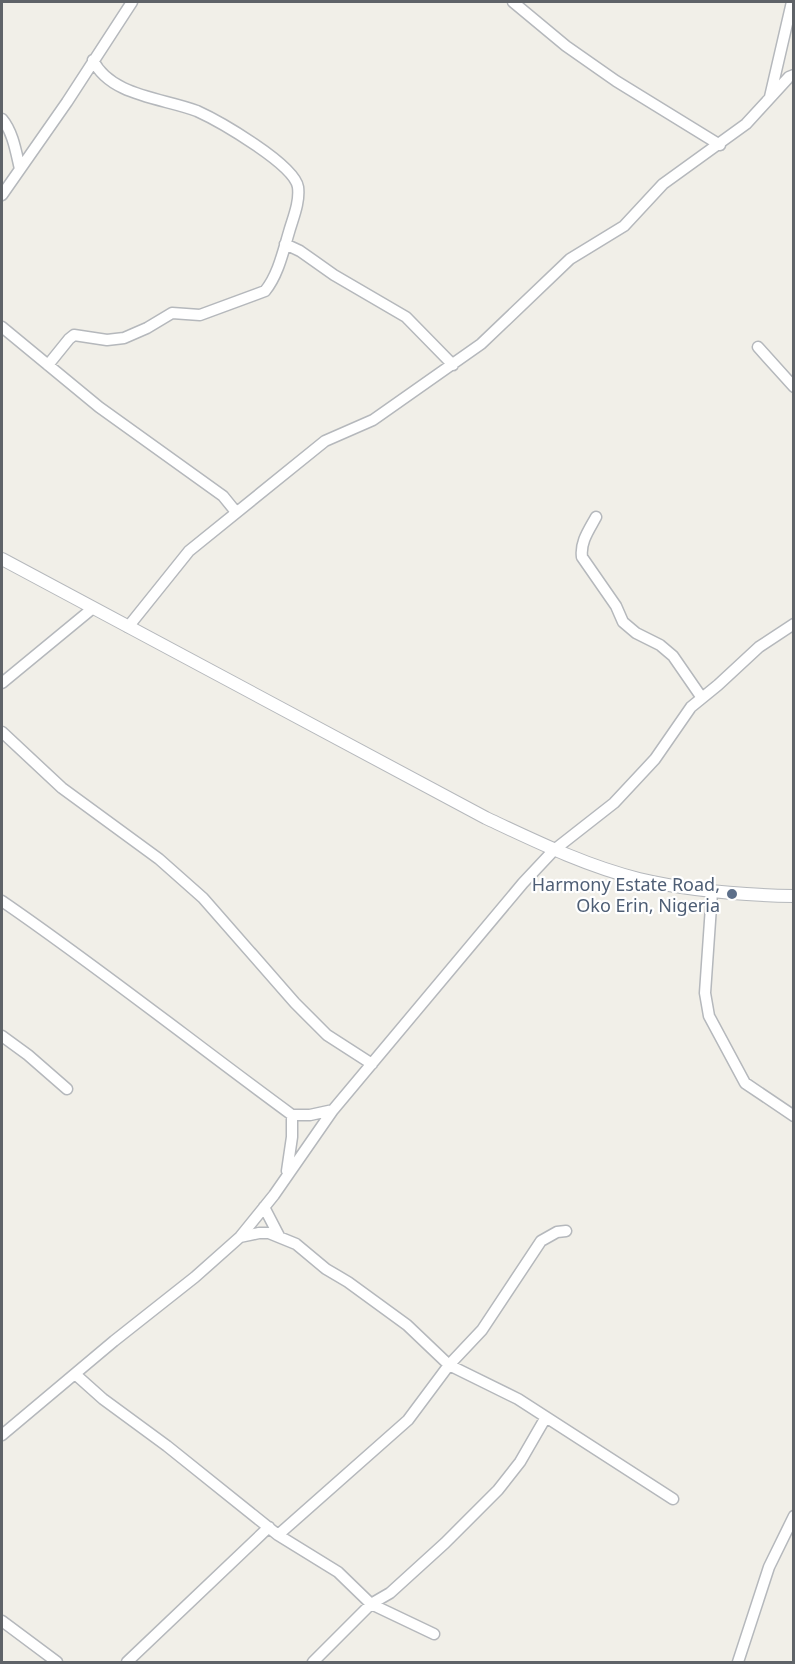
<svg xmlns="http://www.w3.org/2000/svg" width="795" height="1664" font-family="'Noto Sans',sans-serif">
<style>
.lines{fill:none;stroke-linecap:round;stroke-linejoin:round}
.minor-casing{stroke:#b5b8bc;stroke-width:13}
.tertiary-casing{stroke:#b5b8bc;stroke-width:14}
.minor{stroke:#fff;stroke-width:10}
.tertiary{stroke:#fff;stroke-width:12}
.service-dot{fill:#5c6f8a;stroke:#fff;stroke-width:2}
.labels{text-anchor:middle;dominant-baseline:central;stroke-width:4.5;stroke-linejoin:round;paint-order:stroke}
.service-label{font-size:18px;fill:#4e5e75;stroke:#fff;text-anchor:end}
</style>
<rect width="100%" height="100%" fill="#f1efe8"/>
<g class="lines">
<g class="minor-casing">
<path id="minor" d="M 513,2 L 566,46 L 616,81 L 720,145
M 770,97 L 792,2
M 2,119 C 13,132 16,152 20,169
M 2,195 L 67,102 L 132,2
M 285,244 L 300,251 L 334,275 L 406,317 L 453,365
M 2,327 L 99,407 L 223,496 L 236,512
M 758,347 L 794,387
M 48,365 L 69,339 L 74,335 L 107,340 L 124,338 L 147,328 L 172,313 L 200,315 L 265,291 C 278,275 283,252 289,232 C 293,218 300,202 298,187 C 294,164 219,121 197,111 C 163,98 110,96 93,60
M 596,517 C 589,530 580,542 582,557 L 616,606 L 623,622 L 636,633 L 660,645 L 673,656 L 702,698
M 128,627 L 189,551 L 325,441 L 373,420 L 481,344 L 570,259 L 624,226 L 663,184 L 746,124 L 789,77 L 794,75
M 2,683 L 93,608
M 2,732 L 62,788 L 159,859 L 203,898 L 295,1003 L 327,1035 L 372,1064
M 712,892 L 705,993 L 709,1016 L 745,1083 L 794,1116
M 2,901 C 101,969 195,1044 292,1115 L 310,1115 L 333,1110
M 2,1036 L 28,1055 L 67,1089
M 287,1171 L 292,1137 L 292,1115
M 264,1207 L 279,1236
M 240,1237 L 259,1233 L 269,1233 L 296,1244 L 326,1269 L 348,1282 L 407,1325 L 449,1365 L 518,1399 L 673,1499
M 75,1374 L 103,1399 L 167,1446 L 278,1535 L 338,1572 L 371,1604 L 434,1634
M 2,1435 L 114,1341 L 195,1277 L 240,1237 L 274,1195 L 333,1110 L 523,883 L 554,850 L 614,803 L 655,759 L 691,707 L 718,685 L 759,647 L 794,624
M 278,1535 L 408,1420 L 449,1365 L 482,1330 L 541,1241 L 557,1232 L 566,1231
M 2,1621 L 57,1662
M 127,1662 L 269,1527
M 313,1662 L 371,1604 L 390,1593 L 445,1543 L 498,1490 L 520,1462 L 546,1417
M 738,1662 L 769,1567 L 794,1516"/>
</g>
<g class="tertiary-casing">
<path id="tertiary" d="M 2,559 L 486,818 C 535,841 586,866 639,879 C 690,891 741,895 794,896"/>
</g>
<use href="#minor" class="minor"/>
<use href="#tertiary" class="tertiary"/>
</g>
<circle class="service-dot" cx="732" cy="894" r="6"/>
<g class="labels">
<g class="service-label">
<text x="720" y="884">Harmony Estate Road,<tspan x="720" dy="21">Oko Erin, Nigeria</tspan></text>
</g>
</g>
<rect width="795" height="1664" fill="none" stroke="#5f6368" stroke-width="6"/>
</svg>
